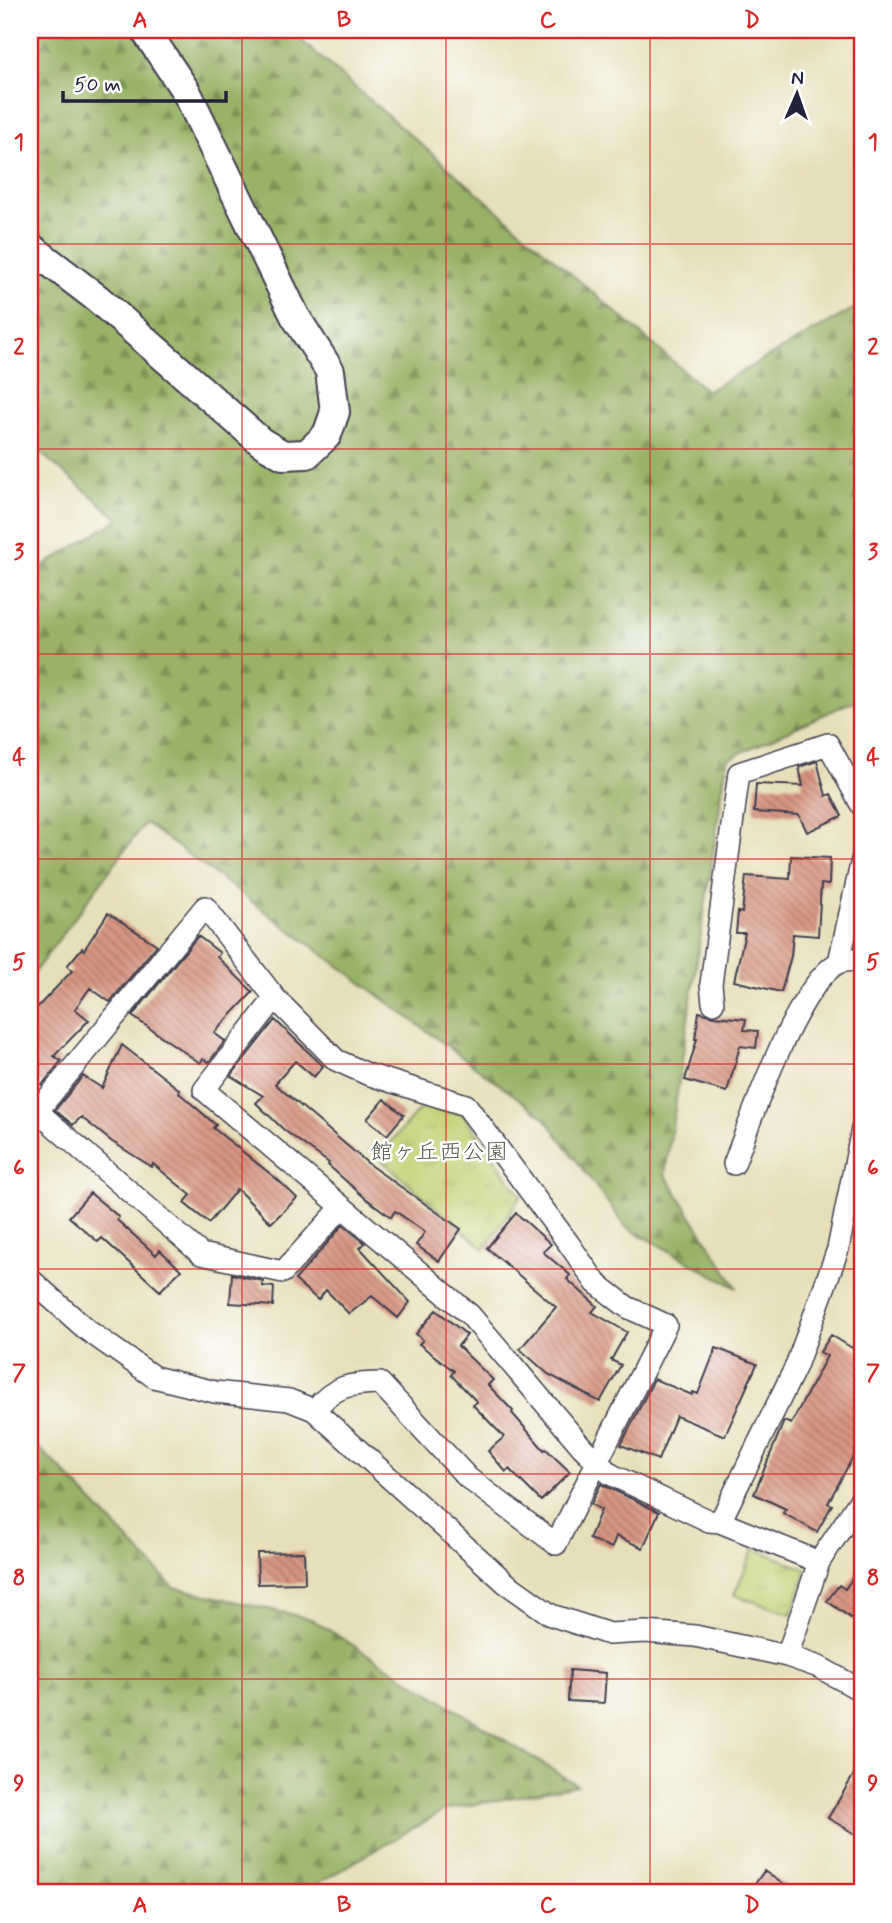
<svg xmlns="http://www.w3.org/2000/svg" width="892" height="1923" font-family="Mynerve,'Klee One',sans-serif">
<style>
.forest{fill:url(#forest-firs);stroke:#5e6a50;stroke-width:2}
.park{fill:url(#park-tufts);stroke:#727a58;stroke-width:2}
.building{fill:url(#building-back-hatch)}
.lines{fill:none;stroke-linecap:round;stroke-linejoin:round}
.minor-casing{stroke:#403e4e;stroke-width:24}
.tertiary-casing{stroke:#403e4e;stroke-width:32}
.minor{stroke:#fff;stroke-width:21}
.tertiary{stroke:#fff;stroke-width:28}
.grid{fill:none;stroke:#d62828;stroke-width:2;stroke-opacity:0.55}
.labels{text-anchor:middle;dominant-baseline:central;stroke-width:5;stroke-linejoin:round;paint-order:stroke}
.park-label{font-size:23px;fill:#5a5f4f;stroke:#fff}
.neatline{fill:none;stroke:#d62828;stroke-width:2.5}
.grid-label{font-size:23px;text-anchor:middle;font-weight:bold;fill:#d62828}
</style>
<defs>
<pattern id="forest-firs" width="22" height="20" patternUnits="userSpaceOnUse" patternTransform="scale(1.75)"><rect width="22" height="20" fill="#99b366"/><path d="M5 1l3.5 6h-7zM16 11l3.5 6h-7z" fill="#7c9155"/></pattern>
<pattern id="park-tufts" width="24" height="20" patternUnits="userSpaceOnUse" patternTransform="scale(1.75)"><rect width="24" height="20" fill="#c2d174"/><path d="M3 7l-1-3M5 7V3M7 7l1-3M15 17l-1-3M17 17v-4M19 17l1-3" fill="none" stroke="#a6b365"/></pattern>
<pattern id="building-back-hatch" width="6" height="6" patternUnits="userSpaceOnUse" patternTransform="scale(1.75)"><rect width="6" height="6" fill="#d79581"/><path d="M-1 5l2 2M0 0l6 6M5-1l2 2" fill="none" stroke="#ae796b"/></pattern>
</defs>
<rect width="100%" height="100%" fill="#fff"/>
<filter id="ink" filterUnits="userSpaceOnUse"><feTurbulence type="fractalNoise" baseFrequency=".0143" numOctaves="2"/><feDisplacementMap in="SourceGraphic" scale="14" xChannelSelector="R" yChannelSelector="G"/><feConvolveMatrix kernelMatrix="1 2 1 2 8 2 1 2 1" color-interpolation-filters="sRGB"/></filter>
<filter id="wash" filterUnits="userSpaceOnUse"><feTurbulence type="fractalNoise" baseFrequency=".00686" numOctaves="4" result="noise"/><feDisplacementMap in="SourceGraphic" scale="28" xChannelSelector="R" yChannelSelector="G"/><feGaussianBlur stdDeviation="1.57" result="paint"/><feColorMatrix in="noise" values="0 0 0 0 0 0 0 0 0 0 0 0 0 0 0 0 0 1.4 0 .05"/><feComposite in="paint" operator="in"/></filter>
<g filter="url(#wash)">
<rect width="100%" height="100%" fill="#e7dfb9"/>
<path class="forest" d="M 30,30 L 292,30 L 306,45 L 707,391 L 862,304 L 862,697 L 727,759 L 665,1174 L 737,1288 L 626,1227 L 545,1118 L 145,823 L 30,978 L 30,574 L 119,519 L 30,444 Z
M 30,1440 L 61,1469 L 173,1587 L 311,1619 L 577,1785 L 445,1810 L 301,1893 L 30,1893 Z"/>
<path class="park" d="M 423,1105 L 463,1114 L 521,1196 L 484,1249 L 378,1157 Z
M 754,1548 L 807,1570 L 791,1614 L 734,1595 Z"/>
<g id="blocks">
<path class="building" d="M 817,761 L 826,796 L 831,794 L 842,816 L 807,832 L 799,815 L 754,812 L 756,784 L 803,786 L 799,767 Z
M 791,856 L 830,858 L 829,885 L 821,884 L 818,936 L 793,934 L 791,956 L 781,992 L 734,981 L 745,933 L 736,933 L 738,912 L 742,913 L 746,876 L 790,879 Z
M 108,913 L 157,945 L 110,1002 L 90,988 L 75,1009 L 89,1020 L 54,1056 L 61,1061 L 42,1085 L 30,1076 L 30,1015 L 72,971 L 67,966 L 82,948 L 84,950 Z
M 198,936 L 220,953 L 217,957 L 253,992 L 214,1033 L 225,1041 L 209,1062 L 203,1059 L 200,1063 L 132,1016 Z
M 699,1012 L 714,1016 L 746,1019 L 744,1030 L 758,1031 L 756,1048 L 740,1046 L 727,1092 L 685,1080 L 697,1039 L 695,1039 Z
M 275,1020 L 323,1066 L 314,1077 L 295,1061 L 275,1084 L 371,1166 L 461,1229 L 439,1261 L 416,1245 L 425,1232 L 395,1211 L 391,1217 L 364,1197 L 328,1165 L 329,1163 L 284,1130 L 256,1103 L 263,1096 L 231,1076 Z
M 122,1045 L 180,1090 L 179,1093 L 216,1125 L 213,1128 L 278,1180 L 297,1198 L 271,1223 L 237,1189 L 209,1223 L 184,1203 L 191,1195 L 153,1164 L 152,1167 L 111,1141 L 81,1117 L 73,1125 L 55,1110 L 83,1076 L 102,1088 Z
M 384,1099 L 404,1115 L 387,1135 L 367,1119 Z
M 90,1193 L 119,1217 L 117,1220 L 156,1255 L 160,1250 L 181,1270 L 160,1291 L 102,1238 L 98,1242 L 69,1217 Z
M 516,1213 L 551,1244 L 543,1252 L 570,1275 L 567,1279 L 597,1306 L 592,1312 L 627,1332 L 611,1360 L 621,1365 L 600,1402 L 548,1374 L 520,1349 L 556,1307 L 487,1248 Z
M 343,1225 L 365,1243 L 360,1248 L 410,1302 L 398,1318 L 372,1296 L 349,1314 L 326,1290 L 318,1300 L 295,1280 Z
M 232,1274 L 263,1281 L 262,1286 L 274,1287 L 273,1306 L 230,1303 Z
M 436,1310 L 467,1335 L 458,1346 L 493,1380 L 488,1385 L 513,1411 L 512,1413 L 544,1450 L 546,1449 L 570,1472 L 541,1501 L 509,1469 L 506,1472 L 488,1451 L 504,1437 L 473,1405 L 477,1402 L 451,1375 L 454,1371 L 419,1344 L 423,1340 L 416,1334 Z
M 831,1335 L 862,1354 L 862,1440 L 828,1503 L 832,1505 L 817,1532 L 783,1513 L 786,1509 L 754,1494 L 784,1421 L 791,1424 L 827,1356 L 820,1352 Z
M 716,1348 L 757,1364 L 725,1436 L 676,1416 L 658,1460 L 621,1445 L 654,1379 L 692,1395 L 693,1392 L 698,1394 Z
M 601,1484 L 659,1512 L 643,1548 L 616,1536 L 612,1548 L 589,1539 L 601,1510 L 591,1504 Z
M 304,1552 L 305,1583 L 258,1584 L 257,1553 Z
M 862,1564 L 862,1626 L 827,1601 L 839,1585 L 845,1589 Z
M 570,1670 L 606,1673 L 604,1703 L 568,1701 Z
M 862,1761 L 862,1838 L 828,1818 Z
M 764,1871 L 796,1893 L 749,1893 Z"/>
</g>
</g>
<g filter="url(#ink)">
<use href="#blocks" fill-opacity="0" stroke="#403e4e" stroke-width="2"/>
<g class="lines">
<g class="minor-casing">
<path id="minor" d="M 839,962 L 862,860
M 275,998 L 204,1090 L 470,1315 L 582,1447 L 610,1474 L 709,1521 L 720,1522 L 819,1562
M 713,1003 L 711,984 L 739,773 L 828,744 L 862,806
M 37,1111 L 201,1254 L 283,1272 L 342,1207
M 30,1120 L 205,907 L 275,998 L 336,1060 L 367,1074 L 466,1105 L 569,1244 L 596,1283 L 627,1307 L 666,1325 L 556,1544 L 468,1478 L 380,1383 C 348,1384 336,1385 314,1410
M 734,1164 C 752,1116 795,991 836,964 C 843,960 854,960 862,960
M 30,1279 L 87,1330 L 154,1377 L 215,1392 L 289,1400 L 314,1410 L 506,1583 L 551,1615 L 609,1634 L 645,1632 L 695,1636 L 787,1656 L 819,1667 L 862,1691
M 720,1522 L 796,1366 L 838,1249 L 862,1129
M 787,1656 L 819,1562 L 862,1497"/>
</g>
<g class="tertiary-casing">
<path id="tertiary" d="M 30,247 L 98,299 L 261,442 L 283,455 L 307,454 L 327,435 L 335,412 L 330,371 L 295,316 L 187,93 L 145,30"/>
</g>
<use href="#minor" class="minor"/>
<use href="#tertiary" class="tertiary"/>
</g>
</g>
<path class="grid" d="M 242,30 L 242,1893M 446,30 L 446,1893M 650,30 L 650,1893M 30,244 L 862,244M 30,449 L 862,449M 30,654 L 862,654M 30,859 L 862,859M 30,1064 L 862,1064M 30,1269 L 862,1269M 30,1474 L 862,1474M 30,1679 L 862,1679"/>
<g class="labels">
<g class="park-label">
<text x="439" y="1153">館ヶ丘西公園</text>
</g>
</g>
<rect width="892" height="1923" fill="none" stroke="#fff" stroke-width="77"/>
<g transform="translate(797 94) rotate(2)" stroke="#ffffff" stroke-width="5" paint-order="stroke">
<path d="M0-5L12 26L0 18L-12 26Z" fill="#22223b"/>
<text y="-10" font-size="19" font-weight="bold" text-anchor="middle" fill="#22223b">N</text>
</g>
<path d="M63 91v10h163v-10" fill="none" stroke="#22223b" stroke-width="3.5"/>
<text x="74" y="91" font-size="21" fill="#22223b" stroke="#ffffff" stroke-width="5" paint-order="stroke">50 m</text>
<rect x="38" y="38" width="816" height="1846" class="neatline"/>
<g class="grid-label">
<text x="140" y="27">A</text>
<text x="344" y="27">B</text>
<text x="548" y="27">C</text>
<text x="752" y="27">D</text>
<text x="19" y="149">1</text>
<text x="873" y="149">1</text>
<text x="19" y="354">2</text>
<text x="873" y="354">2</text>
<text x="19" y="559">3</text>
<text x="873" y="559">3</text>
<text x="19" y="764">4</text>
<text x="873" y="764">4</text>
<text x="19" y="969">5</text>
<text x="873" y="969">5</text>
<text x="19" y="1175">6</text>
<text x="873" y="1175">6</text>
<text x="19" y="1380">7</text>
<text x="873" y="1380">7</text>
<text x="19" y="1585">8</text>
<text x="873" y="1585">8</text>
<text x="19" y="1790">9</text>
<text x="873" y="1790">9</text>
<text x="140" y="1912">A</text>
<text x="344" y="1912">B</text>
<text x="548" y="1912">C</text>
<text x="752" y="1912">D</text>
</g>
</svg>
